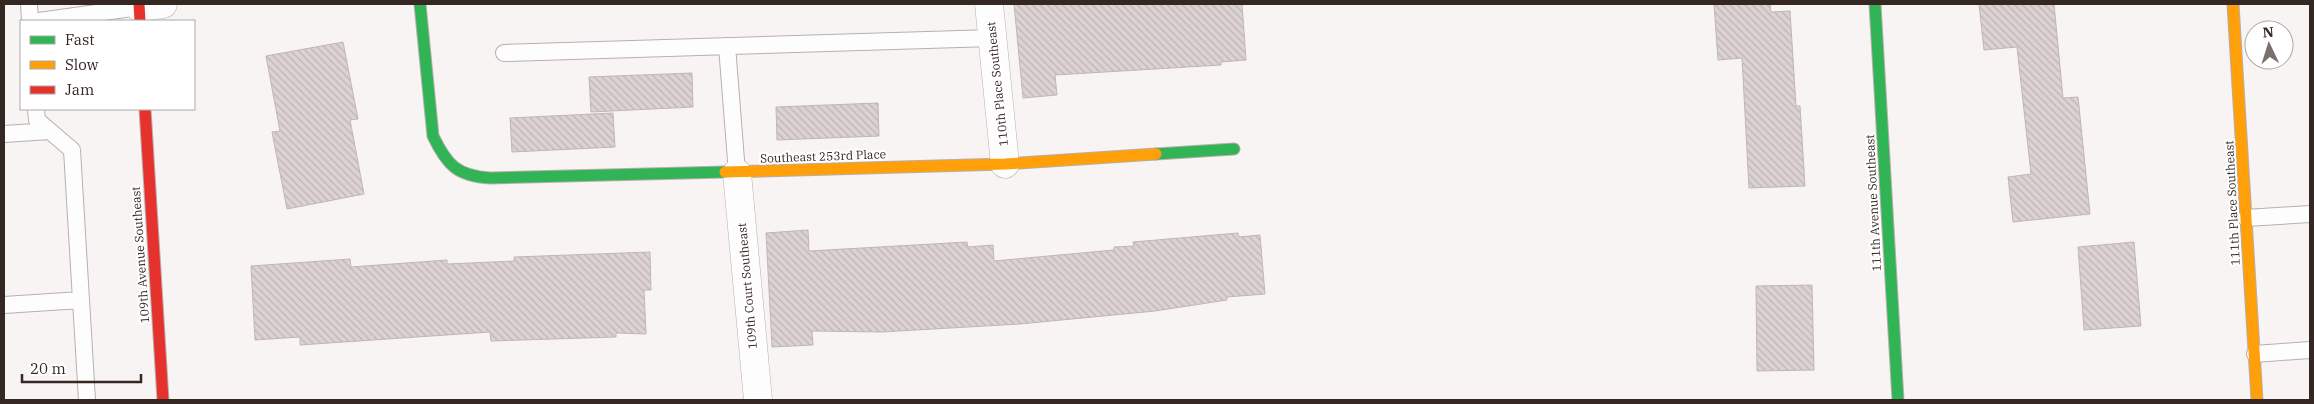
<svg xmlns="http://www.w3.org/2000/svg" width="2314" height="404" font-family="'IBM Plex Serif',serif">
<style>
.building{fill:url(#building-back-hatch);stroke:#c0b6b8}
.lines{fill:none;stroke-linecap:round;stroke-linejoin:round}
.lane-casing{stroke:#b8afae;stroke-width:18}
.street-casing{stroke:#b8afae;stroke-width:29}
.fast-casing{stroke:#b8afae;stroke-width:13}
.slow-casing{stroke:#b8afae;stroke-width:13}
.jam-casing{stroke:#b8afae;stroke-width:13}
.lane{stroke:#fefdfd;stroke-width:16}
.street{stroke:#fefdfd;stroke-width:28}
.fast{stroke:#30b455;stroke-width:11}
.slow{stroke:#ff9f0a;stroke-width:11}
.jam{stroke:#e5322d;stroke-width:11}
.labels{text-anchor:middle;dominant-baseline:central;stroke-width:4;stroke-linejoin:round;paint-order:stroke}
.street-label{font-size:12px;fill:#352722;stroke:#fff}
</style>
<defs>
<pattern id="building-back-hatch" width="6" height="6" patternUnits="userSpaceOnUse" patternTransform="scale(1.25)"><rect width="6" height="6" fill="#dcd2d3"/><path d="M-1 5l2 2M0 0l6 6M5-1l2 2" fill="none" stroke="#bdb4b5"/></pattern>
</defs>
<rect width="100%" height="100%" fill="#f9f4f4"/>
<path class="building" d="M 1014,4 L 1242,4 L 1246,60 L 1221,62 L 1221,65 L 1055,75 L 1057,95 L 1023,98 Z
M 1714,4 L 1770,4 L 1771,12 L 1790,11 L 1796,106 L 1800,106 L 1805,186 L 1749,188 L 1742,58 L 1718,60 Z
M 1979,4 L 2054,4 L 2063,98 L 2078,97 L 2090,214 L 2013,222 L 2008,177 L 2031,174 L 2017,47 L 1984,50 Z
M 343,42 L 358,119 L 350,120 L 364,194 L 287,209 L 272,132 L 280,131 L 266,56 Z
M 692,73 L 693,107 L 591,112 L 589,77 Z
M 878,103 L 879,136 L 777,140 L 776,107 Z
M 613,113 L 615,147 L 512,152 L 510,118 Z
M 808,230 L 809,251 L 967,242 L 968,247 L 993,245 L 994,261 L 1114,250 L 1114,247 L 1134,246 L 1133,242 L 1238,233 L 1239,237 L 1260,235 L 1265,294 L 1227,297 L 1227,300 L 1155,311 L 1020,324 L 882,332 L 812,331 L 813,345 L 772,347 L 766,233 Z
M 2134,242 L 2141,326 L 2084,330 L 2078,247 Z
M 650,252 L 651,290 L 644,290 L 646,334 L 616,333 L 616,337 L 491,341 L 490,332 L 300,345 L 300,337 L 255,340 L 251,266 L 350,259 L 351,267 L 447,260 L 447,264 L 514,261 L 514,257 Z
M 1812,285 L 1814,370 L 1757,371 L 1756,286 Z"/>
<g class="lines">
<g class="lane-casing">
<path id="lane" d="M 29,4 L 30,21
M 39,21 L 139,7
M 727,46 L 737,173
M 504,53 L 993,38
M 36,109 L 37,120 L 72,150 L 87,400
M 4,134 L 50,131
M 2246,218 L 2310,214
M 4,305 L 81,300
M 2255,354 L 2310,350"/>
</g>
<g class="street-casing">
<path id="street" d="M 989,4 L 1005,164
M 139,7 L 163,4
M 737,173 L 758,400"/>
</g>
<g class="fast-casing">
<path id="fast" d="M 420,4 L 433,136 C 447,165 457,176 490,178 L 725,172
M 1875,4 L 1898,400
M 1156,154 L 1234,149"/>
</g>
<g class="slow-casing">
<path id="slow" d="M 2233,4 L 2257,400
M 725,172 L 1005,164 L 1156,154"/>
</g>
<g class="jam-casing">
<path id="jam" d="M 139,4 L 140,21
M 145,109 L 163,400"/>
</g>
<use href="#lane" class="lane"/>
<use href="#street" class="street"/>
<use href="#fast" class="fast"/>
<use href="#slow" class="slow"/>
<use href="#jam" class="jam"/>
</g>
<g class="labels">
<g class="street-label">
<text transform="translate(997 84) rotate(-96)">110th Place Southeast</text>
<text transform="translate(823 156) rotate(-2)">Southeast 253rd Place</text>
<text transform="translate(1873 203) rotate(-93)">111th Avenue Southeast</text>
<text transform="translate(2232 203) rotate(-93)">111th Place Southeast</text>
<text transform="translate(140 255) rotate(-94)">109th Avenue Southeast</text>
<text transform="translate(747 286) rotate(-95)">109th Court Southeast</text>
</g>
</g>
<rect width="2314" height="404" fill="none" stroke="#352722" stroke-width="10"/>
<rect x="20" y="20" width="175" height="90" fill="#ffffff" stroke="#aea9a7"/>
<rect x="30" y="36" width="25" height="8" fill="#30b455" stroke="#aea9a7"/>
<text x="65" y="45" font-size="15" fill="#352722">Fast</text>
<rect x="30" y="61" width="25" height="8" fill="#ff9f0a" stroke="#aea9a7"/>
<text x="65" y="70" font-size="15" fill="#352722">Slow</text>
<rect x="30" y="86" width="25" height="8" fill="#e5322d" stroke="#aea9a7"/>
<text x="65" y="95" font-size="15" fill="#352722">Jam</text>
<g transform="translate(2269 45) rotate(356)"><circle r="24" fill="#ffffff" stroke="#aea9a7"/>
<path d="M0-4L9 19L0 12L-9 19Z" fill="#7a6f6c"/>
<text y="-8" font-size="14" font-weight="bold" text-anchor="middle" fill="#352722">N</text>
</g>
<path d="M22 374v8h119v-8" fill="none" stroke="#352722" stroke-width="2.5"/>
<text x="30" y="374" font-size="15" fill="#352722" stroke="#ffffff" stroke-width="4" paint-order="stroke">20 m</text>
</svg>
